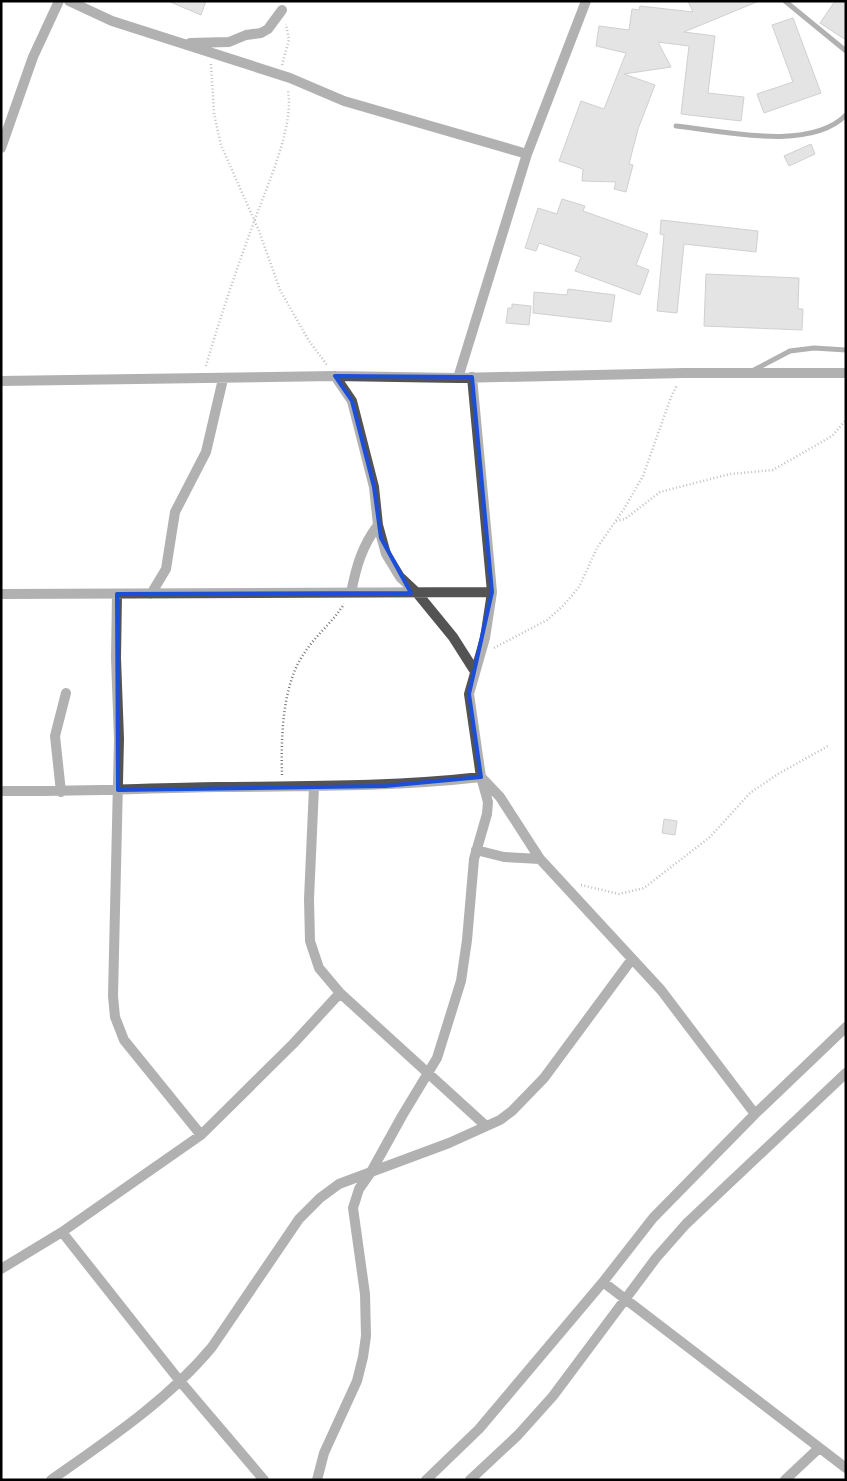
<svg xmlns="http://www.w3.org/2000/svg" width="847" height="1481" font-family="'Fira Sans Condensed',sans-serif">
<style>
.building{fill:#c3c3c3;stroke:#979797}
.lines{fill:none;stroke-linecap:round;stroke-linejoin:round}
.path{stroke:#757575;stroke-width:2.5;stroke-dasharray:1 2.5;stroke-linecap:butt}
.lane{stroke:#535353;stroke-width:5}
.street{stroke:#535353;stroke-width:10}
.marked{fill:none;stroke:#1d4ed8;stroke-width:4;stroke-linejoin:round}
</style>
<rect width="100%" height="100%" fill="#fff"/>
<path class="building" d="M 168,1 L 206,1 L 201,15 Z
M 688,1 L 759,1 L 684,32 L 715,36 L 708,93 L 744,97 L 741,121 L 681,114 L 689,46 L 658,42 L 671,67 L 624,74 L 655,85 L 638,129 L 629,164 L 633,165 L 626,192 L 614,189 L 616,182 L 582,181 L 583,169 L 559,161 L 581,101 L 604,109 L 626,53 L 596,46 L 599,26 L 629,30 L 632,9 L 639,10 L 640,6 L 693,12 Z
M 835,1 L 846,1 L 846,40 L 820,23 Z
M 793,18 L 821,93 L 764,113 L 757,94 L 793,82 L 772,25 Z
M 811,144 L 815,154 L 789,166 L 784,156 Z
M 562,199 L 585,206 L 583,211 L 648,234 L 636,265 L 649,270 L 640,295 L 575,271 L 581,257 L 539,243 L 536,251 L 525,248 L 538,208 L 557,214 Z
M 661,220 L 758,231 L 756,252 L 684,244 L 677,313 L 657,311 L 664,235 L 660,234 Z
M 706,274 L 799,278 L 798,309 L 803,309 L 802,330 L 704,326 Z
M 568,289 L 615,295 L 611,322 L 533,313 L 534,292 L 567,295 Z
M 512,304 L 531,306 L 529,325 L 506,323 L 508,308 L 512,308 Z
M 664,819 L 677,821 L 675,835 L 662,833 Z"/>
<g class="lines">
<path class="path" d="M 211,64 L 214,114 L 221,145 L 259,231 L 280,290 L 309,341 L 327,365
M 282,65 L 289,40 L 286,24
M 206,366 C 221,314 239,262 258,211 C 270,179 294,125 288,90
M 616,521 L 625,519 L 660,492 L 730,474 L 773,470 L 832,436 L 846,420
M 494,648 L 547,620 L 564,605 L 579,587 L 597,548 L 624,509 L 643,476 L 671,397 L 677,385
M 282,775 C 281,737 282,684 305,652 C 316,635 333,622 344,604
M 581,885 L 619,894 L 644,888 L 710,837 L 750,793 L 778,774 L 828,746"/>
<path class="lane" d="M 785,1 L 846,51
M 676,126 C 723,131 810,152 846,115
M 754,370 L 790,351 L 814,348 L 846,350"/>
<path class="street" d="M 69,1 L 112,21 L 290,78 L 344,101 L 527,154
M 190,43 L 229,42 L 246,35 L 261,33 L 268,29 L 282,10
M 1,148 L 33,57 L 59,1
M 335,376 L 352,401 L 374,487 L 378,525 L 386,554 L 400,577 L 417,593 L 453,637 L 474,670
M 458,378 L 527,154 L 586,1
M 1,381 L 335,376 L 458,378 L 684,373 L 846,373
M 351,593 C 356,567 362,546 378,525
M 1,594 L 492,592
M 117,594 L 116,658 L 119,739 L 113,996 L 115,1017 L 124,1040 L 201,1135
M 151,594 L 166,569 L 175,512 L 206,452 L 223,379
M 314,787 L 309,899 L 310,941 L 319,968 L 340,993 L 486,1126
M 1,791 C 74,792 146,788 218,787 C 306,786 393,787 481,777 L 500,797 L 540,859 L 661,990 L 755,1114
M 61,792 L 55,736 L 66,693
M 476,850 L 504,857 L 540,859
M 62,1232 L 179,1380 L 264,1480
M 1,1269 L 62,1232 L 201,1135 L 293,1044 L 340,993
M 603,1282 L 846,1468
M 51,1480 C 108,1440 168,1400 212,1347 L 299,1219 L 320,1198 L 339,1184 L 371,1172 L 402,1116 L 437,1058 L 461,981 L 467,940 L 474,859 L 487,814 L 488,802 L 481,777 L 469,694 L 485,638 L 492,592 L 472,377
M 317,1480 L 324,1453 L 357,1381 L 363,1357 L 366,1336 L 365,1294 L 353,1208 L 359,1189 L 371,1172 L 449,1143 L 500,1120 L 512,1111 L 544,1078 L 632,959
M 426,1480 L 479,1429 L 603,1282 L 653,1218 L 755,1114 L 846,1027
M 470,1480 L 518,1435 L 553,1396 L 656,1258 L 686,1224 L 846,1073
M 785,1480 L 819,1448"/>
</g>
<path d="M0 0H847V1481H0ZM 335,376 L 472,377 L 492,592 L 469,694 L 481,777 L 385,786 L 118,790 L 117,594 L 411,593 L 381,538 L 374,487 L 352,401 Z" fill="#fff" fill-opacity=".55" fill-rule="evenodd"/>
<path class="marked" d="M 335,376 L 472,377 L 492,592 L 469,694 L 481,777 L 385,786 L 118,790 L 117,594 L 411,593 L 381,538 L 374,487 L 352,401 Z"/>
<rect width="847" height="1481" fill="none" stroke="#000000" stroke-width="5"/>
</svg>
